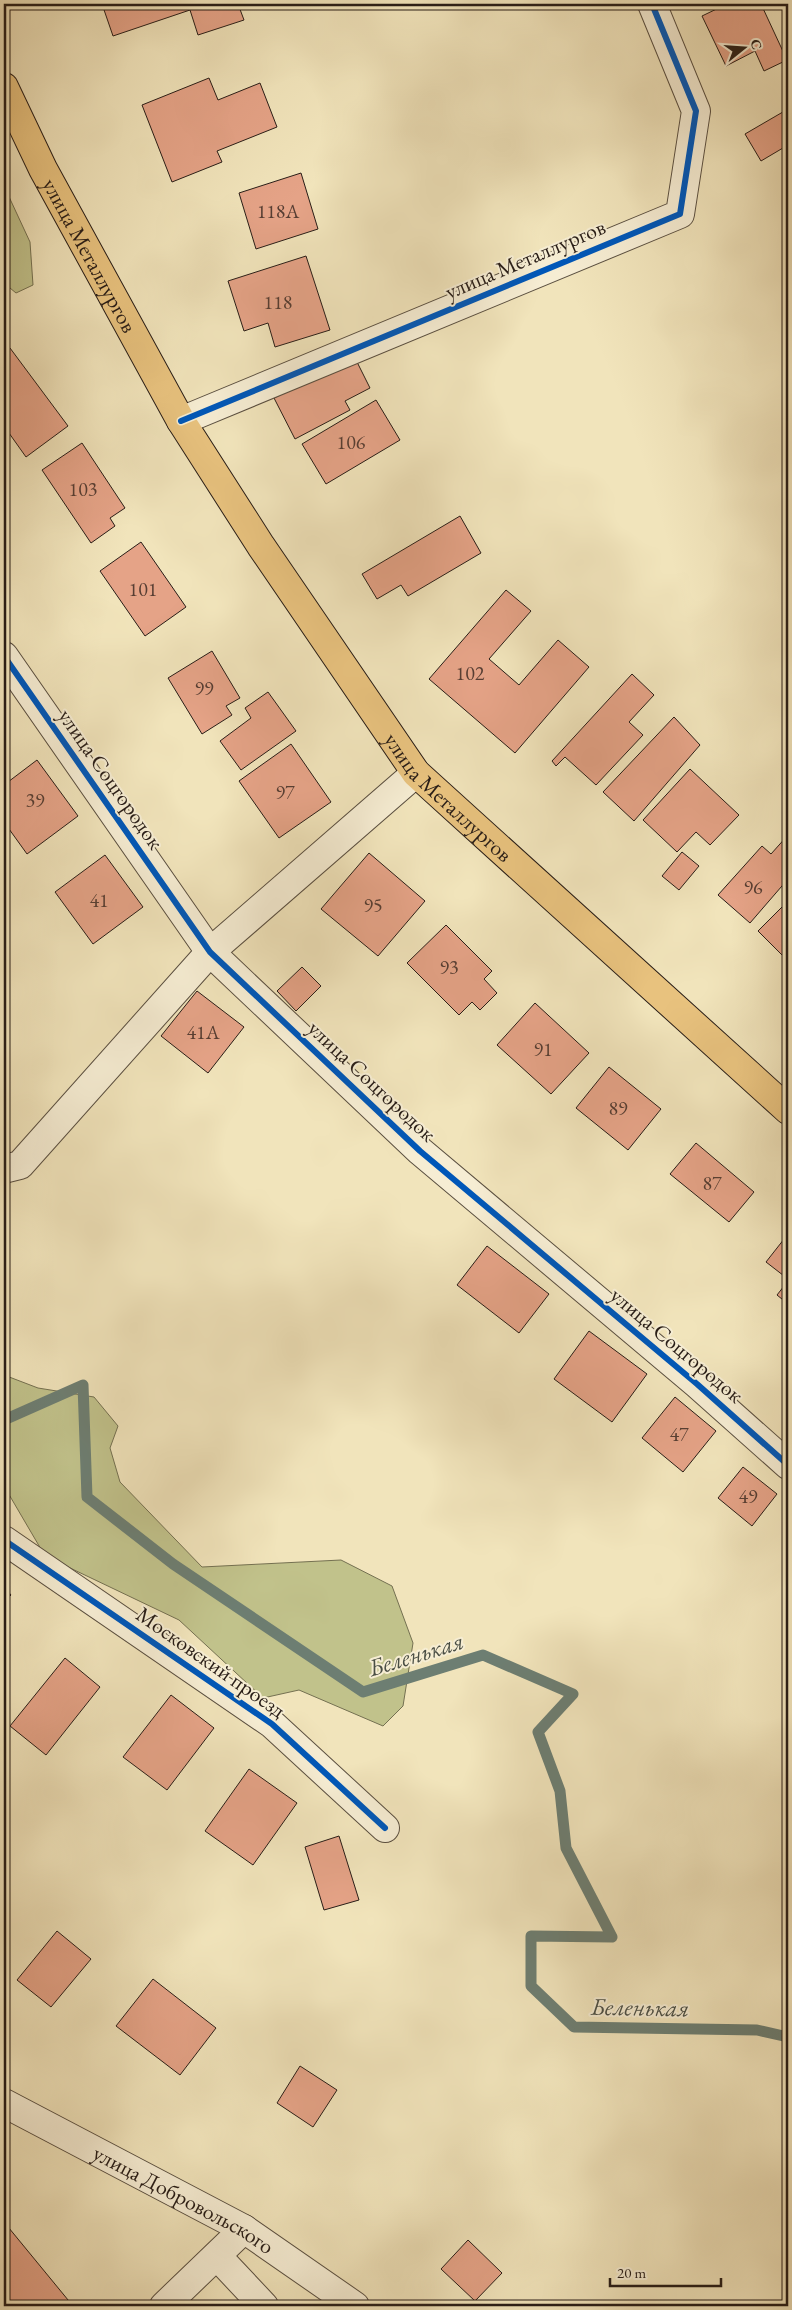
<svg xmlns="http://www.w3.org/2000/svg" width="792" height="2310" font-family="'EB Garamond',serif">
<style>
.green{fill:#c1c28b;stroke:#747051}
.lines{fill:none;stroke-linecap:round;stroke-linejoin:round}
.stream{stroke:#6d7e72;stroke-width:11}
.building{fill:#e5a387;stroke:#281d17}
.minor-casing{stroke:#5a4f40;stroke-width:30}
.major-casing{stroke:#281d17;stroke-width:30}
.minor{stroke:#f6edd3;stroke-width:28}
.major{stroke:#e8c27e;stroke-width:28}
.cycleway-casing{stroke:#f6edd3;stroke-width:9}
.cycleway{stroke:#0057b8;stroke-width:6}
.labels{text-anchor:middle;dominant-baseline:central;stroke-width:4;stroke-linejoin:round;paint-order:stroke}
.number-label{font-size:20px;fill:#573e33}
.street-label{font-size:22px;fill:#281d17;stroke:#f6edd3}
.water-label{font-size:24px;font-style:italic;fill:#4a4e44;stroke:#f6edd3}
</style>
<rect width="100%" height="100%" fill="#f1e4bb"/>
<filter id="stains"><feTurbulence type="fractalNoise" baseFrequency=".004" numOctaves="4"/><feColorMatrix values="0 0 0 0 .2 0 0 0 0 .09 0 0 0 0 .02 0 0 0 .5 -.17"/></filter>
<radialGradient id="worn" r=".72"><stop offset=".6" stop-color="#630" stop-opacity="0"/><stop offset="1" stop-color="#630" stop-opacity=".3"/></radialGradient>
<path class="green" d="M 4,186 L 30,242 L 33,285 L 16,293 L 4,283 Z
M 4,1375 L 38,1388 L 94,1397 L 118,1426 L 110,1448 L 120,1482 L 202,1567 L 341,1560 L 392,1586 L 413,1643 L 403,1706 L 383,1726 L 299,1690 L 263,1698 L 179,1620 L 45,1556 L 4,1486 Z"/>
<g class="lines">
<path class="stream" d="M 4,1420 L 83,1385 L 87,1497 L 173,1564 L 363,1692 L 483,1655 L 573,1694 L 538,1732 L 560,1791 L 566,1848 L 612,1937 L 531,1936 L 531,1986 L 574,2027 L 757,2030 L 788,2037"/>
</g>
<path class="building" d="M 102,4 L 238,4 L 244,20 L 198,35 L 190,10 L 113,36 Z
M 727,4 L 761,4 L 787,60 L 764,71 L 755,51 L 726,66 L 702,16 Z
M 209,78 L 218,100 L 260,83 L 277,127 L 217,151 L 222,162 L 172,182 L 142,105 Z
M 788,109 L 788,145 L 761,161 L 745,134 Z
M 301,173 L 318,229 L 256,249 L 239,193 Z
M 306,256 L 330,330 L 275,347 L 268,323 L 244,331 L 228,281 Z
M 10,348 L 68,426 L 26,457 L 4,426 L 4,352 Z
M 356,360 L 370,388 L 345,401 L 350,410 L 295,439 L 274,398 L 330,369 Z
M 376,400 L 400,440 L 326,484 L 302,444 Z
M 82,443 L 125,508 L 110,518 L 115,526 L 91,543 L 42,470 Z
M 460,516 L 481,553 L 408,596 L 401,585 L 377,599 L 362,574 Z
M 141,542 L 186,607 L 145,636 L 100,571 Z
M 506,590 L 531,611 L 489,659 L 519,685 L 558,640 L 589,667 L 515,753 L 429,679 Z
M 212,651 L 240,698 L 226,706 L 232,715 L 202,734 L 168,678 Z
M 632,674 L 654,695 L 629,722 L 643,735 L 596,785 L 565,757 L 556,766 L 552,761 Z
M 268,692 L 296,731 L 241,770 L 220,741 L 251,718 L 245,708 Z
M 674,717 L 700,745 L 634,821 L 603,792 Z
M 291,744 L 331,802 L 279,838 L 239,781 Z
M 37,760 L 78,816 L 27,854 L 4,822 L 4,785 Z
M 690,769 L 739,815 L 710,845 L 696,832 L 677,852 L 643,820 Z
M 788,835 L 788,879 L 750,923 L 718,895 L 762,846 L 771,854 Z
M 682,852 L 699,866 L 679,890 L 662,876 Z
M 369,853 L 425,901 L 378,956 L 321,909 Z
M 105,855 L 143,907 L 93,944 L 55,892 Z
M 788,901 L 788,961 L 758,931 Z
M 446,925 L 492,971 L 484,979 L 497,993 L 480,1010 L 472,1002 L 459,1015 L 407,963 Z
M 302,967 L 321,986 L 296,1011 L 277,991 Z
M 197,991 L 244,1027 L 208,1073 L 161,1036 Z
M 535,1003 L 589,1053 L 551,1094 L 497,1045 Z
M 609,1067 L 661,1109 L 628,1150 L 576,1108 Z
M 696,1143 L 754,1192 L 729,1222 L 670,1174 Z
M 788,1234 L 788,1279 L 766,1262 Z
M 487,1246 L 549,1294 L 519,1333 L 457,1285 Z
M 788,1281 L 788,1304 L 777,1295 Z
M 589,1331 L 647,1374 L 612,1422 L 554,1379 Z
M 675,1397 L 716,1431 L 683,1472 L 642,1438 Z
M 743,1467 L 777,1494 L 752,1526 L 718,1498 Z
M 4,1587 L 11,1595 L 4,1602 Z
M 65,1658 L 100,1687 L 46,1755 L 10,1726 Z
M 171,1695 L 214,1728 L 167,1790 L 123,1757 Z
M 249,1769 L 297,1803 L 253,1865 L 205,1831 Z
M 339,1836 L 359,1900 L 324,1910 L 305,1847 Z
M 57,1931 L 91,1959 L 51,2007 L 17,1980 Z
M 153,1979 L 216,2028 L 180,2075 L 116,2026 Z
M 300,2066 L 337,2090 L 313,2127 L 277,2103 Z
M 4,2222 L 73,2306 L 4,2306 Z
M 468,2240 L 502,2273 L 475,2301 L 441,2269 Z"/>
<g class="lines">
<g class="minor-casing">
<g id="minor">
<path d="M 181,421 L 680,214 L 696,111 L 652,4"/>
<path d="M 4,656 L 210,952 L 420,1151 L 697,1384 L 788,1465"/>
<path d="M 4,1169 L 20,1165 L 210,952 L 416,773"/>
<path d="M 4,1540 L 272,1724 L 385,1828"/>
<path id="s1" d="M 4,2103 L 244,2229 L 355,2306"/>
<path d="M 217,2256 L 264,2306"/>
<path d="M 164,2306 L 244,2229"/>
</g>
</g>
<g class="major-casing">
<g id="major">
<path id="s2" d="M 4,87 L 43,169 L 181,421 L 261,546 L 416,773 L 788,1110"/>
</g>
</g>
<use href="#minor" class="minor"/>
<use href="#major" class="major"/>
<g class="cycleway-casing">
<path id="cycleway" d="M 181,421 L 680,214 L 696,111 L 652,4
M 4,656 L 210,952 L 420,1151 L 697,1384 L 788,1465
M 4,1540 L 272,1724 L 385,1828"/>
</g>
<use href="#cycleway" class="cycleway"/>
</g>
<g class="labels">
<g class="number-label">
<text x="278" y="211">118А</text>
<text x="278" y="302">118</text>
<text x="351" y="442">106</text>
<text x="83" y="489">103</text>
<text x="143" y="589">101</text>
<text x="470" y="673">102</text>
<text x="204" y="688">99</text>
<text x="285" y="792">97</text>
<text x="35" y="800">39</text>
<text x="753" y="887">96</text>
<text x="99" y="900">41</text>
<text x="373" y="905">95</text>
<text x="449" y="967">93</text>
<text x="203" y="1032">41А</text>
<text x="543" y="1049">91</text>
<text x="618" y="1108">89</text>
<text x="712" y="1183">87</text>
<text x="679" y="1434">47</text>
<text x="748" y="1496">49</text>
</g>
<g class="street-label">
<text stroke="none"><textPath href="#s2" startOffset="189">улица Металлургов</textPath></text>
<text transform="translate(525 259) rotate(-23)">улица Металлургов</text>
<text transform="translate(111 779) rotate(55)">улица Соцгородок</text>
<text stroke="none"><textPath href="#s2" startOffset="841">улица Металлургов</textPath></text>
<text transform="translate(372 1081) rotate(43)">улица Соцгородок</text>
<text transform="translate(677 1345) rotate(40)">улица Соцгородок</text>
<text transform="translate(211 1662) rotate(35)">Московский проезд</text>
<text stroke="none"><textPath href="#s1" startOffset="204">улица Добровольского</textPath></text>
</g>
<g class="water-label">
<text transform="translate(416 1654) rotate(-17)">Беленькая</text>
<text transform="translate(640 2007) rotate(1)">Беленькая</text>
</g>
</g>
<rect width="792" height="2310" fill="none" stroke="#f1e4bb" stroke-width="20"/>
<rect x="5" y="5" width="782" height="2300" fill="none" stroke="#281d17" stroke-width="2.5"/>
<rect x="10" y="10" width="772" height="2290" fill="none" stroke="#281d17"/>
<g transform="translate(744 48) rotate(73)" stroke="#f6edd3" stroke-width="4" paint-order="stroke">
<path d="M0-4L9 19L0 12L-9 19Z" fill="#281d17"/>
<text y="-8" font-size="14" font-weight="bold" text-anchor="middle" fill="#281d17">С</text>
</g>
<path d="M610 2278v8h111v-8" fill="none" stroke="#281d17" stroke-width="2.5"/>
<text x="617" y="2278" font-size="15" fill="#281d17" stroke="#f6edd3" stroke-width="4" paint-order="stroke">20 m</text>
<rect width="100%" height="100%" filter="url(#stains)"/>
<rect width="100%" height="100%" fill="url(#worn)"/>
</svg>
